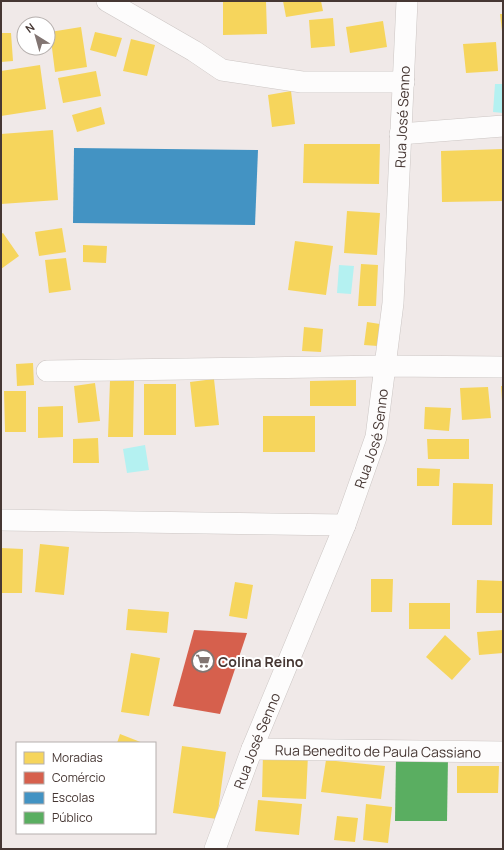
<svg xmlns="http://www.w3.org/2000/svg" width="504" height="850" font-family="Manrope,sans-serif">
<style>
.water{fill:#b4f1f1}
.homes{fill:#f6d55c}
.shops{fill:#d6604d}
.schools{fill:#4393c3}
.public{fill:#5aae61}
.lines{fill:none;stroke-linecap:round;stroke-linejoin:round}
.street-casing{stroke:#ccc6c4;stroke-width:22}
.street{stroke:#fdfcfc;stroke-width:21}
.labels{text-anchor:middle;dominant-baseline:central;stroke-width:4;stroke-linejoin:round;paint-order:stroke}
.street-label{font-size:14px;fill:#463733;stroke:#fff}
.poi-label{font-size:14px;font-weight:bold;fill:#463733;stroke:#fff;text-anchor:start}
</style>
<rect width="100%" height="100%" fill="#f0e9e8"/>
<path class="water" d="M 495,84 L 503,84 L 503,113 L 493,112 Z
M 339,265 L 354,266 L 351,294 L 337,293 Z
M 145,445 L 149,470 L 127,473 L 123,449 Z"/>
<path class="homes" d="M 223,1 L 266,1 L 267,34 L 223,35 Z
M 283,1 L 321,1 L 323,11 L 286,17 Z
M 500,14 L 503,14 L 503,31 L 502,31 Z
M 333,18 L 335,46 L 311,48 L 309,20 Z
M 383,21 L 387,47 L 350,53 L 346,27 Z
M 81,27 L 87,67 L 55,72 L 50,32 Z
M 95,32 L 122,38 L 116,57 L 90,50 Z
M 1,33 L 11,33 L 13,61 L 1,62 Z
M 131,39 L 155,45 L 147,76 L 123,71 Z
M 496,42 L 498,71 L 466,73 L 463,44 Z
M 40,65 L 46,109 L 1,116 L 1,71 Z
M 96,71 L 101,96 L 63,103 L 58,78 Z
M 291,91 L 295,124 L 272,127 L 268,95 Z
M 101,107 L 105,124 L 77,132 L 72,115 Z
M 53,130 L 58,200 L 1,204 L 1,134 Z
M 304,144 L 380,144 L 379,184 L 303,183 Z
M 503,149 L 503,201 L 442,202 L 441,151 Z
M 347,211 L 380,213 L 377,255 L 344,253 Z
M 62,228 L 66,252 L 39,256 L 35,232 Z
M 3,233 L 19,256 L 1,269 L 1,234 Z
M 295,241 L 333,246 L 326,295 L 288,290 Z
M 83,245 L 107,246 L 106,263 L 83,262 Z
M 66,258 L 71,290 L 49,293 L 45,260 Z
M 361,264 L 378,265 L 376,306 L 358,306 Z
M 367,322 L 380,324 L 378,346 L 364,345 Z
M 304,327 L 323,329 L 321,352 L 302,351 Z
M 33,363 L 34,385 L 17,386 L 16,364 Z
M 214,379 L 219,425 L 195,427 L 190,382 Z
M 110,380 L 134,381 L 133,437 L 108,437 Z
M 356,380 L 356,406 L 310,406 L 310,381 Z
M 95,383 L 100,421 L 78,423 L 74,386 Z
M 144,384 L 176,384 L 176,435 L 144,435 Z
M 501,386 L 503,386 L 503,401 L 502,401 Z
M 488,387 L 491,418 L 462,420 L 460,388 Z
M 4,391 L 26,391 L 26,432 L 5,432 Z
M 63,406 L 63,437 L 38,438 L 38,407 Z
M 425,407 L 451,408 L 449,431 L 424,429 Z
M 263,416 L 315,416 L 315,452 L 263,452 Z
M 98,438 L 99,463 L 73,463 L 73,439 Z
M 427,439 L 469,439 L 469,459 L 428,459 Z
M 417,468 L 440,469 L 439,486 L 417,486 Z
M 453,483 L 493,484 L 492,525 L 452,525 Z
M 40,544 L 69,547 L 64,595 L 35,592 Z
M 1,548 L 23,549 L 22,593 L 1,593 Z
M 371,579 L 393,579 L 392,612 L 371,612 Z
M 477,580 L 503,581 L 503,613 L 476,613 Z
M 235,582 L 253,585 L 247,619 L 229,616 Z
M 409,603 L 450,603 L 450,629 L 409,629 Z
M 128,609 L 169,612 L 167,633 L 126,630 Z
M 503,630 L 503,653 L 479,655 L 477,632 Z
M 445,635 L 471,659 L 452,680 L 426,657 Z
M 131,653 L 160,658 L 149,716 L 121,712 Z
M 120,734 L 143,743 L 117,743 Z
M 182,746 L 226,752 L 217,819 L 173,813 Z
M 263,753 L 308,755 L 306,799 L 262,797 Z
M 326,760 L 385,766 L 381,799 L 321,792 Z
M 457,766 L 499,766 L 498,793 L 457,793 Z
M 258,800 L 302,804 L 299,835 L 255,831 Z
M 366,804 L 392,807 L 388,843 L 363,840 Z
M 337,816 L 358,818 L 355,842 L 334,840 Z"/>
<path class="shops" d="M 194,630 L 247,633 L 220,714 L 173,706 Z"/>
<path class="schools" d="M 74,148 L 258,150 L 255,225 L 73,223 Z"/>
<path class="public" d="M 396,757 L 448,757 L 447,821 L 395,821 Z"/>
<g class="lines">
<g class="street-casing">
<g id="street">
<path d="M 107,1 L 194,51 L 222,70 L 302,82 L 404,82"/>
<path d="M 400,134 L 503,126"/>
<path d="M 47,371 L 385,366 L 503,367"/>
<path d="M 1,520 L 345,525"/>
<path id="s1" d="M 252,749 L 503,752"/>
<path id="s2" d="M 215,849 L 252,749 L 345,525 L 376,437 L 393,303 L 407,1"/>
</g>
</g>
<use href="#street" class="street"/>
</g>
<defs>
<g id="supermarket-ring" transform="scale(1.15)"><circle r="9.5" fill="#fff" stroke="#827572" stroke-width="1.5"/><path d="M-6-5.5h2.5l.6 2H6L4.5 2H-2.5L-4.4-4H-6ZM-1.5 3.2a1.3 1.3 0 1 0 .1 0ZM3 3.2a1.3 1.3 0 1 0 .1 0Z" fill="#827572"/></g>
</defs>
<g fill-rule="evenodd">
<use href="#supermarket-ring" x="203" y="661"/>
</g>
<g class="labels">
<g class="street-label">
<text stroke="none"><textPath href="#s2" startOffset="764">Rua José Senno</textPath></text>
<text stroke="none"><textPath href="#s2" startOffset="440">Rua José Senno</textPath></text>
<text stroke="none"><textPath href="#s2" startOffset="116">Rua José Senno</textPath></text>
<text stroke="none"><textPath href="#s1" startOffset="126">Rua Benedito de Paula Cassiano</textPath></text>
</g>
<g class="poi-label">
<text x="218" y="661">Colina Reino</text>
</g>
</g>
<rect width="504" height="850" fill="none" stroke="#463733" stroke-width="4"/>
<rect x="16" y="742" width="140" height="92" fill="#ffffff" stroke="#b5afad"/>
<rect x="24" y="752" width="20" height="12" fill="#f6d55c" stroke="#b5afad"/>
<text x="52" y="762" font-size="12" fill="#463733">Moradias</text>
<rect x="24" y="772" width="20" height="12" fill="#d6604d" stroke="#b5afad"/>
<text x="52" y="782" font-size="12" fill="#463733">Comércio</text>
<rect x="24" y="792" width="20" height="12" fill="#4393c3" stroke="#b5afad"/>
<text x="52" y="802" font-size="12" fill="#463733">Escolas</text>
<rect x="24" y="812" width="20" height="12" fill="#5aae61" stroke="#b5afad"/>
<text x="52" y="822" font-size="12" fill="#463733">Público</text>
<g transform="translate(36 36) rotate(323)"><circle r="19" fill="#ffffff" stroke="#b5afad"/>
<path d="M0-3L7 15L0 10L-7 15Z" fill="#827572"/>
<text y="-6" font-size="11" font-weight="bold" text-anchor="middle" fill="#463733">N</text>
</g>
</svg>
